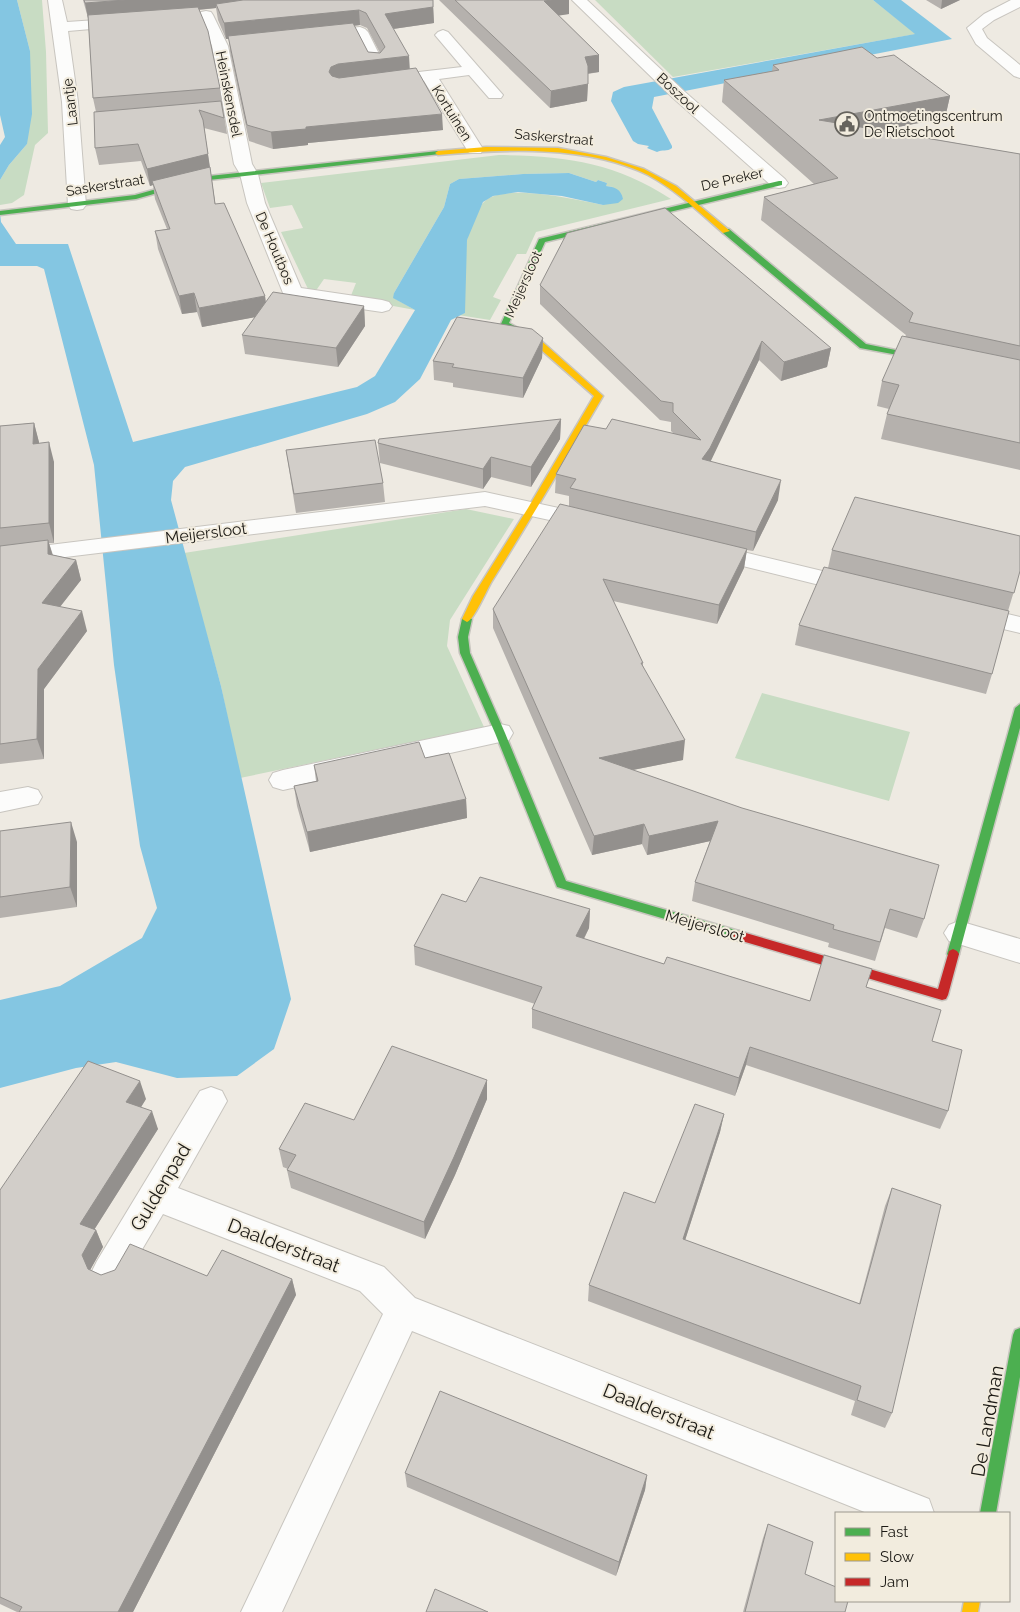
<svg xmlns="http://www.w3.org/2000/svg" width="1020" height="1612" font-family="Raleway,sans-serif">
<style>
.green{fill:#c8dcc3}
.water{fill:#84c6e2}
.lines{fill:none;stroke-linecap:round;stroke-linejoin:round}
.street-casing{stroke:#c8c5bf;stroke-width:2}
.fast-casing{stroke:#c8c5bf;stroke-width:3}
.slow-casing{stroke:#c8c5bf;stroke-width:3}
.jam-casing{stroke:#c8c5bf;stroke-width:3}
.street{fill:#fcfcfb;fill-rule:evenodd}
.fast{fill:#4caf50;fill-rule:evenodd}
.slow{fill:#ffc107;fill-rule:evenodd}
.jam{fill:#c62828;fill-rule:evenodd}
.wall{fill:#b5b1ad;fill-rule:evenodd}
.shaded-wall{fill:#93908d}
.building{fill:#d2cec9;stroke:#93908d}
.labels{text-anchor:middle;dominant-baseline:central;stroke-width:4;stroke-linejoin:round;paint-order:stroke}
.far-street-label{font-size:14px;fill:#1c1a15;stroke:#f2ecde}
.far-poi-label{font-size:14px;fill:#1c1a15;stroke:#f2ecde;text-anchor:start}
.street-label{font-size:16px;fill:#1c1a15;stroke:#f2ecde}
.near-street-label{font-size:19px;fill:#1c1a15;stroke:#f2ecde}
</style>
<rect width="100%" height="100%" fill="#eeeae2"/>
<path class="green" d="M 17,0 L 42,0 L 46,52 L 48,133 L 35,145 L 24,195 L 12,203 L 0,205 L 0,180 L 9,165 L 27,144 L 30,51 Z
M 595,0 L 873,0 L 916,34 L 673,77 Z
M 499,155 C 566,156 614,162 671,199 L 536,232 L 526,254 L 517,254 L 493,297 L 501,300 L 490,320 L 458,315 L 465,313 C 465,292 463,259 467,240 C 468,233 479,206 484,202 C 503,182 578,200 603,205 L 613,187 L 605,186 L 607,183 L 598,180 L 596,182 L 569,173 L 523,174 L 459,179 L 450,184 L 444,207 L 394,293 L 394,298 L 415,310 L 350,298 L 356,283 L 324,279 L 315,292 L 308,289 L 281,232 L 303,228 L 292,205 L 270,208 L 261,183 Z
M 466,509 L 514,519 L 450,620 L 447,646 L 484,727 L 240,778 L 221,686 L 184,553 Z
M 762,693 L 910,732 L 889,801 L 735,758 Z"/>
<path class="water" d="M 0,0 L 17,0 L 30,51 L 32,114 L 27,144 L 9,165 L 0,180 L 0,145 L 5,137 L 0,115 Z
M 873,0 L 901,0 L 952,39 L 654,97 L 652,108 L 672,146 L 672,148 C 667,152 662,149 657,152 L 647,148 L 649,146 L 638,144 L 633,141 L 611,101 L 613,92 L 624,87 L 915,34 Z
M 569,173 L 596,182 L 598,180 L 607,183 L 606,186 C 615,187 621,189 623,199 L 618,203 L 603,205 L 562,196 L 518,192 L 493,196 L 483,202 L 467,240 L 465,313 L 451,320 L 420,379 L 395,402 L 367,414 L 185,467 L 173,481 L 171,500 L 221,686 L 291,999 L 274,1049 L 237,1076 L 177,1078 L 116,1062 L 76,1068 L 0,1088 L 0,1000 L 60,986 L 142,938 L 157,908 L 140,846 L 114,665 L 94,465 L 44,269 L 37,266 L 0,266 L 0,213 L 1,222 L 16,244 L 68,244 L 133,442 L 357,387 L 375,376 L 415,310 L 393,298 L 394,293 L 444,207 L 450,184 L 459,179 L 523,174 Z"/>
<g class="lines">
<g class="street-casing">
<path id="street" d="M 48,0 L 62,0 L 67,22 L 126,18 L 131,19 L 133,22 L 131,25 L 126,26 L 68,31 L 78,102 L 86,205 L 83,209 L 77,210 L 71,209 L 68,205 L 62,102 Z
M 572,0 L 587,0 L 685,92 L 785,179 L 788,183 L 785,187 L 779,188 L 773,187 L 673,98 Z
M 1011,0 L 1020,0 L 1020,7 L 994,20 L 982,29 L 987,38 L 1020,65 L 1020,78 L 1014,76 L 976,44 L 967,28 L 984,14 Z
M 206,11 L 211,12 L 213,15 L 228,46 L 252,164 L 258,174 L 265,203 L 301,288 L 382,300 L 389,302 L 392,306 L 389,310 L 382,312 L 293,299 L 286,297 L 283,293 L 247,203 L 240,174 L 234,164 L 212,46 L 199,15 L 201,12 Z
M 360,27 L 365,29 L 368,32 L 384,64 L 381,67 L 371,67 L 355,37 L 321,41 L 316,39 L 313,36 L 316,33 L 321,31 Z
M 443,30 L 448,32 L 503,95 L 501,98 L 489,98 L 469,75 L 439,79 L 483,149 L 481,153 L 469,153 L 424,81 L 384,86 L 378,84 L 376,81 L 378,78 L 384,76 L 462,67 L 435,35 L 438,32 Z
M 485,492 L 591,515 L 599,517 L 602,522 L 599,527 L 591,529 L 485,506 L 0,565 L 0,551 Z
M 710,544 L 864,581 L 868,586 L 864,591 L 856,594 L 702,556 L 698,551 L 702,546 Z
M 970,605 L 1020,617 L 1020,633 L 961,619 L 958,613 L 961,607 Z
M 500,724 L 509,726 L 513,733 L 509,740 L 283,790 L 273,787 L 269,780 L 273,773 L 283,770 Z
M 28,787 L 38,790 L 42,797 L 38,804 L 0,812 L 0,792 Z
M 959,921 L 1020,939 L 1020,963 L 949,941 L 944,933 L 949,925 Z
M 211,1087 L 222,1091 L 227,1101 L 178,1188 L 384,1267 L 415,1298 L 929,1499 L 934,1513 L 867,1513 L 412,1331 L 282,1612 L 241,1612 L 383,1314 L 360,1291 L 163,1214 L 121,1285 L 109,1290 L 97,1285 L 91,1273 L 97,1261 L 200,1091 Z"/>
</g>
<g class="fast-casing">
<path id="fast" d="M 438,151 L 441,153 L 440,154 L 200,181 L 136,199 L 0,215 L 0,211 L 135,195 L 200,177 Z
M 779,181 L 782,181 L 782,185 L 545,242 L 509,323 L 538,339 L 531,341 L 501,324 L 539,239 Z
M 723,229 L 729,229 L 866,344 L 930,357 L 934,359 L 930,361 L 860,348 L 723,233 Z
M 467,616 L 472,619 L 468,637 L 470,653 L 505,733 L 566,881 L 739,931 L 743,933 L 745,936 L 743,939 L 739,941 L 557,887 L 495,733 L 460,653 L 458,637 L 462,619 Z
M 1020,704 L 1020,728 L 959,954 L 957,957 L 953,959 L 949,957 L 947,954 L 1015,708 Z
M 1020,1328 L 1020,1377 L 996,1513 L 980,1513 L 1013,1335 L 1015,1330 Z"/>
</g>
<g class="slow-casing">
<path id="slow" d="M 486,147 L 558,148 L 606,157 L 644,169 L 676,186 L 730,231 L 723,233 C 699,212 676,190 648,175 C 587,145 504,149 438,155 L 435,153 L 438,151 Z
M 531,337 L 537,337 L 603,396 C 567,458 530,520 492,581 C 487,589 474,620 467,622 L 462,619 L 473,596 L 528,508 L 594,396 L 531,341 Z
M 964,1601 L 980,1601 L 978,1612 L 962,1612 Z"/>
</g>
<g class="jam-casing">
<path id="jam" d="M 739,931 L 938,989 L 949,951 L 953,949 L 957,951 L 959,954 L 948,995 L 946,999 L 942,1000 L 735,939 L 733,936 L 735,933 Z"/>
</g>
<use href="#street" class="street"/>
<use href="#fast" class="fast"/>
<use href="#slow" class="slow"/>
<use href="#jam" class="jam"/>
</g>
<path class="wall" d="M 83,0 L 433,0 L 434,23 L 393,29 L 409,69 L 443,130 L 308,143 L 308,145 L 273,149 L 249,141 L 230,52 L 229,39 L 226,39 L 218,20 L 216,8 L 199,10 L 220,88 L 227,134 L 204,128 L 215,204 L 265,296 L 266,303 L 364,306 L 365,326 L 338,367 L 245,354 L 242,335 L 255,317 L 202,327 L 197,312 L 182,314 L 158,249 L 155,231 L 167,229 L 155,199 L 153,185 L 150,186 L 141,161 L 99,165 L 95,148 L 96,112 L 93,98 L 88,18 ZM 360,25 L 367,28 L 380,53 L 368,52 L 354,26 Z
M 439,0 L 569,0 L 569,14 L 558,15 L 599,55 L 599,72 L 588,74 L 587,101 L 550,108 Z
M 926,0 L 960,0 L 941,9 Z
M 877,58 L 950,96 L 945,118 L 881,130 L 1020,154 L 1020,470 L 881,439 L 887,414 L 889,409 L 877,406 L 882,381 L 906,335 L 761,220 L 764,197 L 814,184 L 722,102 L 724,80 L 772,71 L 773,65 Z
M 540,285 L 831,348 L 827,367 L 781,381 L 759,360 L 710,461 L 778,500 L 753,551 L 747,550 L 744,568 L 717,624 L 613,601 L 643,663 L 643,666 L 683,760 L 633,770 L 924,919 L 917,938 L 885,928 L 875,961 L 828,947 L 829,943 L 692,901 L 695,882 L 710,841 L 647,855 L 642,844 L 592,855 L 493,628 L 493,609 L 569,506 L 569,496 L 555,493 L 556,474 L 606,429 L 673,433 L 671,431 L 671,422 L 660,420 L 540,304 Z
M 543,338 L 542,358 L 523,398 L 453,387 L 453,383 L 434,380 L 433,361 Z
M 561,419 L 560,439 L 531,487 L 491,477 L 483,489 L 380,463 L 378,443 Z
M 34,423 L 39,443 L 54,462 L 54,543 L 49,543 L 53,555 L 76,560 L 81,580 L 60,607 L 87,631 L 44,689 L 44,759 L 0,764 L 0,426 Z
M 286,450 L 383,483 L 385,502 L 296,513 Z
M 832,550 L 1020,571 L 1008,611 L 992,674 L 986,694 L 795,645 L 799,625 L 828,568 Z
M 425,758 L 466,799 L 467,818 L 310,852 L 297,806 L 294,786 L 316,781 L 314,765 Z
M 0,831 L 77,842 L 77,907 L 0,918 Z
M 466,902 L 590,909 L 589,928 L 584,939 L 664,964 L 810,1001 L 867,987 L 932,1041 L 948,1111 L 940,1129 L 746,1065 L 735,1096 L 532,1028 L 532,1009 L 535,1004 L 415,965 L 414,946 Z
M 487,1080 L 487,1099 L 455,1175 L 425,1239 L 291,1188 L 287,1170 L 288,1169 L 283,1167 L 279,1149 L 354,1120 Z
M 146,1099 L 141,1107 L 158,1129 L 94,1230 L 96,1230 L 103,1247 L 90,1270 L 101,1275 L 207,1276 L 292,1279 L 296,1295 L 133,1612 L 17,1612 L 0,1604 L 0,1190 Z
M 724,1114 L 720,1132 L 685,1240 L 859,1304 L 885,1206 L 892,1188 L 892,1413 L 885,1428 L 851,1415 L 855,1401 L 588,1301 L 589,1285 L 655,1203 Z
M 405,1473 L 647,1475 L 645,1490 L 616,1576 L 407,1487 Z
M 768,1524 L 805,1574 L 845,1612 L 743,1612 L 763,1538 Z"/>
<path class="shaded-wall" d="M 125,0 L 267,0 L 216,4 L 216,8 L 206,9 L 88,18 L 85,3 Z
M 552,0 L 569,0 L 569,14 L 544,18 L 544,1 Z
M 942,0 L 960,0 L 941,9 Z
M 433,7 L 434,23 L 386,30 L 385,14 Z
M 359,10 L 360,25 L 226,39 L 224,23 Z
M 599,55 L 599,72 L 584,74 L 585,57 Z
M 409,56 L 410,72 L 332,83 L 329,72 L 331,67 L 338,64 Z
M 588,84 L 587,101 L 550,108 L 551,91 Z
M 950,96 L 945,118 L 815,143 L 819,120 Z
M 442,114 L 443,130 L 308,143 L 308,145 L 273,149 L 271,132 L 306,127 Z
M 203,120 L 218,222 L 152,181 L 153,185 L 150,186 L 147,169 Z
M 194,293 L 197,312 L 182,314 L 179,296 Z
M 265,296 L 267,315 L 202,327 L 199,308 Z
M 364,306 L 365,326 L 338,367 L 336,348 Z
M 543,338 L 542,358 L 523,398 L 523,378 Z
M 762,341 L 759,360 L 708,467 L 702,459 Z
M 831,348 L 827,367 L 781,381 L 784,362 Z
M 561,419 L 560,439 L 531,487 L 531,467 Z
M 34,423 L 39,442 L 38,464 L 33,444 Z
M 49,442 L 54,462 L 54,543 L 49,523 Z
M 491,457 L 491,477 L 483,489 L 483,469 Z
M 781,480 L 778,500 L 753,551 L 756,532 Z
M 48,540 L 54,560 L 48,554 Z
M 747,549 L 744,568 L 717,624 L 719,605 Z
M 76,560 L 81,580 L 48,622 L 42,603 Z
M 82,611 L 87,631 L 44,689 L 44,759 L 37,739 L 38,669 Z
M 685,740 L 683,760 L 597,777 L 599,758 Z
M 466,799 L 467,818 L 310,852 L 307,832 Z
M 718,821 L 715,840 L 647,855 L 649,836 Z
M 71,822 L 77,842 L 77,907 L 70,887 Z
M 644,824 L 642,844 L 592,855 L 594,836 Z
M 590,909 L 589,928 L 575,956 L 576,936 Z
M 750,1047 L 746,1065 L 735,1096 L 739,1078 Z
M 487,1080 L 487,1099 L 455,1175 L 425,1239 L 424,1222 Z
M 140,1081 L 146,1099 L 133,1120 L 126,1102 Z
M 152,1111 L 158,1129 L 87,1241 L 80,1224 Z
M 724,1114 L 720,1132 L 680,1256 L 683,1239 Z
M 96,1230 L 103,1247 L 89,1272 L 82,1255 Z
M 292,1279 L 296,1295 L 133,1612 L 118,1612 Z
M 647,1475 L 645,1490 L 616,1576 L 619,1562 Z"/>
<path class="building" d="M 84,0 L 125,0 L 85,3 Z
M 243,0 L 433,0 L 433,7 L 385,14 L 409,56 L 338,64 L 331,67 L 329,72 L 332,76 L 339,78 L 416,68 L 442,114 L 306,127 L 306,129 L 271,132 L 247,125 L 228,36 L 353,23 L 368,52 L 380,53 L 385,47 L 366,13 L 359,10 L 224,23 L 216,4 Z
M 455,0 L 552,0 L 544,1 L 599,55 L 585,57 L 588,66 L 588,84 L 551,91 Z
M 198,7 L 208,31 L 220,88 L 93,98 L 88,15 Z
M 862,47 L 877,58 L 894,55 L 950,96 L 819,120 L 1020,154 L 1020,346 L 909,322 L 913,313 L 764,197 L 838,178 L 724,80 L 779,70 L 773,65 Z
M 221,101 L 224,118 L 199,110 L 203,120 L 208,154 L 147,169 L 138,144 L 95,148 L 94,112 Z
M 210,167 L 215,204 L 224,203 L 265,296 L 199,308 L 194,293 L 179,296 L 155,231 L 170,229 L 152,181 Z
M 665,208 L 831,348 L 784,362 L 762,341 L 710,448 L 702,459 L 781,480 L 756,532 L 570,488 L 576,479 L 556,474 L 584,425 L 606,429 L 612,419 L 701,440 L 673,412 L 673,403 L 661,401 L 540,285 L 567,233 Z
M 273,292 L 364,306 L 336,348 L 242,335 Z
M 457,317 L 532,329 L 543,338 L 523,378 L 452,367 L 454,364 L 433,361 Z
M 902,336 L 1020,360 L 1020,443 L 887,414 L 899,385 L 882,381 Z
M 561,419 L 531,467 L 491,457 L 483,469 L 378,443 L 379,439 Z
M 34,423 L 33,444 L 49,442 L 49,523 L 0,528 L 0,426 Z
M 375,440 L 383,483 L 294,494 L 286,450 Z
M 855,497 L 1020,536 L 1020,571 L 1014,593 L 832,550 Z
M 560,504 L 747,549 L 719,605 L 603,579 L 643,663 L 641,663 L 685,740 L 599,758 L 742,808 L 939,865 L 924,919 L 890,909 L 880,942 L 833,929 L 834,925 L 695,882 L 718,821 L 649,836 L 644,824 L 594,836 L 493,609 Z
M 48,540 L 48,554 L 76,560 L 42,603 L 82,611 L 38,669 L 37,739 L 0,744 L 0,546 Z
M 824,567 L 1009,611 L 992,674 L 799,625 Z
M 419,742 L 425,758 L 449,753 L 466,799 L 307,832 L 294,786 L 318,781 L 314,765 Z
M 71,822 L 70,887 L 0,897 L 0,831 Z
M 480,877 L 590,909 L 576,936 L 664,964 L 667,957 L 810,1001 L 824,955 L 872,969 L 866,987 L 941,1010 L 932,1041 L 962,1050 L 948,1111 L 750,1047 L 739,1078 L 532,1009 L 542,987 L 414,946 L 442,894 L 466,902 Z
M 392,1046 L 487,1080 L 454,1157 L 424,1222 L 287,1170 L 296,1155 L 279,1149 L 305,1103 L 354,1120 Z
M 88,1061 L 140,1081 L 126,1102 L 152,1111 L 80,1224 L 96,1230 L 82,1255 L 88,1269 L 101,1275 L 115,1270 L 130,1244 L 207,1276 L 222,1250 L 292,1279 L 118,1612 L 19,1612 L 22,1607 L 0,1597 L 0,1190 Z
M 695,1104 L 724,1114 L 683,1239 L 860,1304 L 892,1188 L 941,1205 L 892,1413 L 857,1400 L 861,1386 L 589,1285 L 624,1192 L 655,1203 Z
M 440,1391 L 647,1475 L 619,1562 L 405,1473 Z
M 768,1524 L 813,1542 L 805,1574 L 836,1587 L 836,1601 L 848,1601 L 845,1612 L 745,1612 Z
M 435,1589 L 488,1612 L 426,1612 Z"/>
<defs>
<g id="civic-ring" transform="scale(1.25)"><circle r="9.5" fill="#f2ecde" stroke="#66635d" stroke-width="1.5"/><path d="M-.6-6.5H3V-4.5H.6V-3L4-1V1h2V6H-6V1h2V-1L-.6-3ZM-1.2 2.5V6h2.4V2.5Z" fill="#66635d"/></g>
</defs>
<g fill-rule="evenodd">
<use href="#civic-ring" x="847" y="124"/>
</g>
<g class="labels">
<g class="far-street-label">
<text transform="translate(678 93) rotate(43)">Boszool</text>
<text transform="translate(229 94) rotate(79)">Heinskensdel</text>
<text transform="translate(70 102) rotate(-97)">Laantje</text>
<text transform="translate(452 113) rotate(58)">Kortuinen</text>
<text transform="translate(554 137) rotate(5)">Saskerstraat</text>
<text transform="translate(732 179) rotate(-13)">De Preker</text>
<text transform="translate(105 185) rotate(-9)">Saskerstraat</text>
<text transform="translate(275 248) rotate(67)">De Houtbos</text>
<text transform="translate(523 284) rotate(-66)">Meijersloot</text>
</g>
<g class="far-poi-label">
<text x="864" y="116">Ontmoetingscentrum<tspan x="864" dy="16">De Rietschoot</tspan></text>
</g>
<g class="street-label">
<text transform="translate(206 533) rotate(-7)">Meijersloot</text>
<text transform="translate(705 926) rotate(16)">Meijersloot</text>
</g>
<g class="near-street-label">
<text transform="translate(160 1187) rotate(-59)">Guldenpad</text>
<text transform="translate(284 1245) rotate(21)">Daalderstraat</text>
<text transform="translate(659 1411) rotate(22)">Daalderstraat</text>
<text transform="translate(987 1421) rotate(-80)">De Landman</text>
</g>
</g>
<rect x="835" y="1512" width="175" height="90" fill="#f2ecde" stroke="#9c988e"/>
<rect x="845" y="1528" width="25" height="8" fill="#4caf50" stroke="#9c988e"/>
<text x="880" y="1537" font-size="15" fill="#1c1a15">Fast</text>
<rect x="845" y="1553" width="25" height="8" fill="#ffc107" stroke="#9c988e"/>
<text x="880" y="1562" font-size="15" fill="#1c1a15">Slow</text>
<rect x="845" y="1578" width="25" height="8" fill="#c62828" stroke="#9c988e"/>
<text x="880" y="1587" font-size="15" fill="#1c1a15">Jam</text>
</svg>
